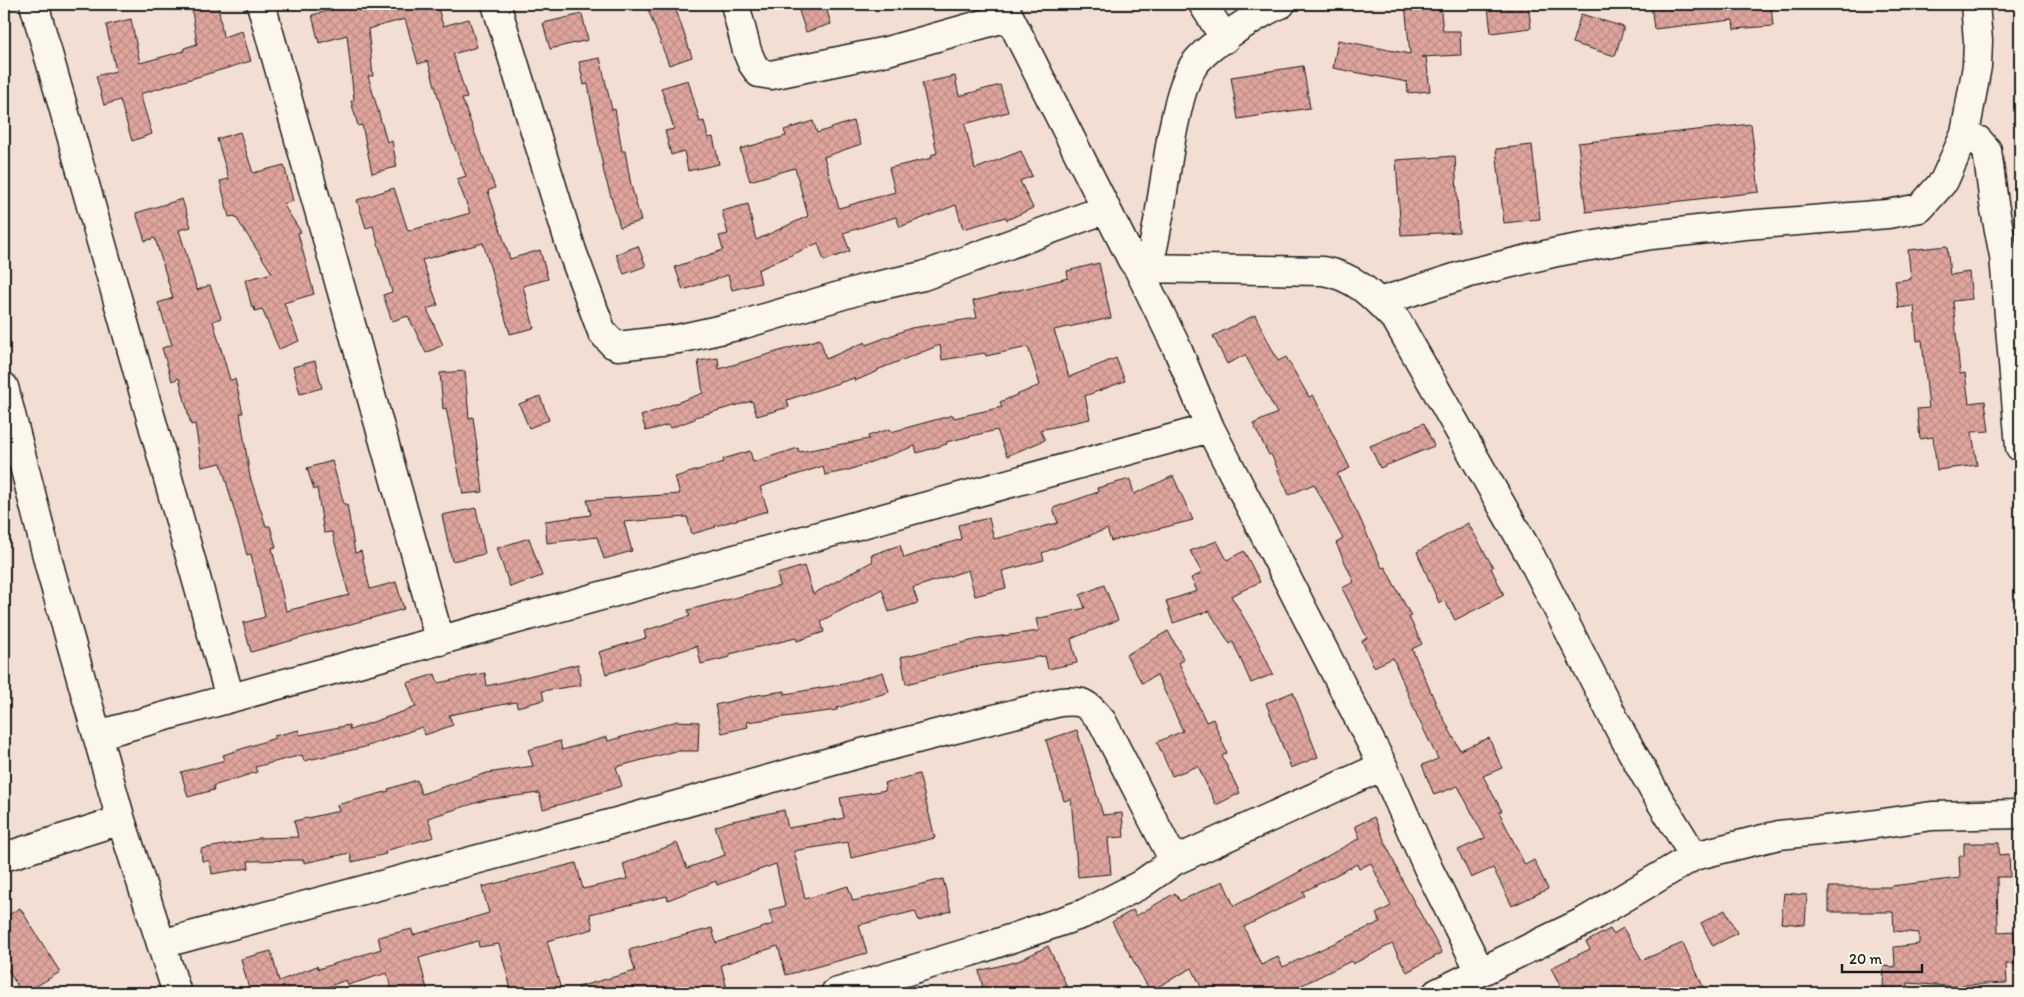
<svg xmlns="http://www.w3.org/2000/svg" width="2024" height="997" font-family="Itim,sans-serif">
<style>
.building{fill:url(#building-cross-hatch);stroke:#1c1c1c;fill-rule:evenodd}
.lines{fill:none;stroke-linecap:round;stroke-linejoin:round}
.minor-casing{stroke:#1c1c1c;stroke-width:31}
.minor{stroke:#fbf7ec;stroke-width:28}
</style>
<defs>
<pattern id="building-cross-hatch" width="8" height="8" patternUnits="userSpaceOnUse" patternTransform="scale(1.25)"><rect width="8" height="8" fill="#dfa59d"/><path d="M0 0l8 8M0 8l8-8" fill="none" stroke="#bf8d87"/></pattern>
</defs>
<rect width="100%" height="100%" fill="#f3ded4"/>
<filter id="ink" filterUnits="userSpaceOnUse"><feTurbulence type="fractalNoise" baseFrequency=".02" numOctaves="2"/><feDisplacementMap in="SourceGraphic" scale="10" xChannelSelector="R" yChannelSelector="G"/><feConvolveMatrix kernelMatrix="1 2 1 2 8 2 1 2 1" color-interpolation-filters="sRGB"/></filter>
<g filter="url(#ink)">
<path class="building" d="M 191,4 L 218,4 L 223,37 L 242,31 L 251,61 L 140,94 L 152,134 L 132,141 L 120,100 L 104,105 L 96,76 L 116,71 L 106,25 L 131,19 L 140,63 L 184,51 L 184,48 L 197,44 Z
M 355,4 L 437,4 L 443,26 L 469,19 L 477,47 L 453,54 L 467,98 L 462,99 L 495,188 L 488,191 L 510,259 L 540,250 L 548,279 L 523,286 L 534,328 L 510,334 L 483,243 L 422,260 L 438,305 L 427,309 L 443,345 L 426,353 L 408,316 L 392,321 L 383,295 L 392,292 L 373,226 L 366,228 L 357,200 L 394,188 L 408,231 L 470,213 L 457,179 L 466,176 L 447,128 L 428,61 L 418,64 L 405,19 L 368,29 L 373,76 L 368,76 L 387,142 L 392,141 L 397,167 L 372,173 L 362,125 L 358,126 L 351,101 L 354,100 L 347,35 L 319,43 L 312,15 Z
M 646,4 L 674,4 L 692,57 L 669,65 Z
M 812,4 L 825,4 L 831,24 L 806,32 L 798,8 Z
M 1405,4 L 1440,4 L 1443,31 L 1460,31 L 1461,55 L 1422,57 L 1426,57 L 1430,91 L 1408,93 L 1407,82 L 1333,68 L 1338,40 L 1410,54 Z
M 1528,4 L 1531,28 L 1491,33 L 1488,7 Z
M 1651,4 L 1771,4 L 1773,26 L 1734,29 L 1733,20 L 1654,29 Z
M 582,14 L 588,40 L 550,49 L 543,23 Z
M 1581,14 L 1624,27 L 1615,56 L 1572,43 Z
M 600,58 L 612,110 L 615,109 L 622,151 L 625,151 L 631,185 L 641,221 L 620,227 L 604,173 L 588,84 L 584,85 L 579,62 Z
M 1303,66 L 1310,108 L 1238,119 L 1231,77 Z
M 955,76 L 959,96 L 1000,85 L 1008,112 L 965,124 L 975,169 L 1021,151 L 1032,176 L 1020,181 L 1033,208 L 1007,220 L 1006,217 L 963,229 L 956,205 L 900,227 L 896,217 L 843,233 L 850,251 L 824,261 L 818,243 L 758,270 L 761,283 L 732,290 L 728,275 L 683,290 L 675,267 L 723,250 L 719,236 L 728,234 L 722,211 L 748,204 L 756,240 L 808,216 L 795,168 L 750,181 L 740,149 L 786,136 L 784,130 L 813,121 L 817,133 L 853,121 L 861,144 L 824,157 L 839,208 L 895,192 L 889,168 L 932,158 L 931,155 L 937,153 L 922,83 Z
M 688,80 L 700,122 L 704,121 L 708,138 L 713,137 L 719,164 L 688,171 L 684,151 L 671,155 L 665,131 L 674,129 L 661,88 Z
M 1751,124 L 1759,192 L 1586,212 L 1578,143 Z
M 240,132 L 253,173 L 284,165 L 293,201 L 283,204 L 301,232 L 298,233 L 314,294 L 284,303 L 299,341 L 279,349 L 262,309 L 255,311 L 254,307 L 252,308 L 245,280 L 272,273 L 235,216 L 229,217 L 220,181 L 229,179 L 217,139 Z
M 1532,145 L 1540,219 L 1504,223 L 1496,149 Z
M 1455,156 L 1459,232 L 1401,235 L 1396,160 Z
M 182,199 L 191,227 L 179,230 L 197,290 L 210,285 L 221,318 L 213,321 L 230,380 L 235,379 L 243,413 L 240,413 L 250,477 L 266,526 L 270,526 L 276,547 L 272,548 L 286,611 L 349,595 L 332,532 L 324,533 L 317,488 L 314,490 L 307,468 L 332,461 L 344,504 L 347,504 L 355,553 L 361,551 L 370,589 L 396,582 L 404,609 L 251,652 L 243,623 L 265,617 L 251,554 L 247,555 L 221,463 L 202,467 L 195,424 L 191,425 L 179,378 L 172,381 L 162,348 L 172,345 L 158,303 L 173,298 L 155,238 L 145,241 L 136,213 Z
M 638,246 L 646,266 L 624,274 L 616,254 Z
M 1947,246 L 1950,275 L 1969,272 L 1972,299 L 1953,301 L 1960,374 L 1965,373 L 1969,403 L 1985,401 L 1989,431 L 1972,432 L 1977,465 L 1937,470 L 1933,437 L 1920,439 L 1917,409 L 1929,408 L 1922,340 L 1917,341 L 1914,306 L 1899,308 L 1895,281 L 1911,279 L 1908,250 Z
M 1099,263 L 1111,318 L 1054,330 L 1069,377 L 1116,358 L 1125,381 L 1085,396 L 1090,419 L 1040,430 L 1045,440 L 1007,456 L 997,430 L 946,442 L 947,444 L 917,453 L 915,446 L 849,470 L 825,475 L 823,466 L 760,487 L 768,511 L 715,526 L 716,527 L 692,534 L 687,517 L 624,522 L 632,551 L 604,559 L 597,537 L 547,543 L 545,521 L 591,515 L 587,500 L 680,494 L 675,477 L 724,462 L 723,459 L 750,451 L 753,462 L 798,448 L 799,452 L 869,439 L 868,436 L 890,429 L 891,432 L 953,415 L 954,418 L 1002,407 L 1000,402 L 1040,385 L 1028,347 L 986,356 L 985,353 L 942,360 L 940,345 L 877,370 L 878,371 L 855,381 L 854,378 L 787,400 L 789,407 L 757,416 L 752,401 L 695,417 L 695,419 L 670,428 L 668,425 L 646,431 L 641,416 L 703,393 L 698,361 L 718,358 L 719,369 L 820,339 L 826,359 L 865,342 L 866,345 L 911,328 L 977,318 L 973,301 L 1068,278 L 1067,271 Z
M 1255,315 L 1278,361 L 1286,357 L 1309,397 L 1313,395 L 1350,468 L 1337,474 L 1358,514 L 1382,568 L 1385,567 L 1411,616 L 1409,617 L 1422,644 L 1412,649 L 1438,708 L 1460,750 L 1489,738 L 1502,768 L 1483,776 L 1502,811 L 1499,812 L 1525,865 L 1534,860 L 1548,889 L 1512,906 L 1493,868 L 1471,878 L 1458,850 L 1485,838 L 1458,786 L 1434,795 L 1422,765 L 1438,759 L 1418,718 L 1393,658 L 1374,667 L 1362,641 L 1367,638 L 1342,588 L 1354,582 L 1336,543 L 1343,539 L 1314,484 L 1289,495 L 1271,454 L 1269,455 L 1253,424 L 1277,413 L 1245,355 L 1227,364 L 1213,336 Z
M 315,361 L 322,388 L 300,394 L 293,367 Z
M 465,371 L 469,418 L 473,417 L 483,492 L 463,494 L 446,408 L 443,409 L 440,373 Z
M 540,396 L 549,420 L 529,428 L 519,404 Z
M 1424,423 L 1434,446 L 1380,468 L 1370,446 Z
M 1173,476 L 1193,520 L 1111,541 L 1107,529 L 1042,553 L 1044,560 L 1002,571 L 1006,588 L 975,596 L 968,570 L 913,588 L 918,603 L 889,612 L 882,589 L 821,621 L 824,632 L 797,641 L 796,638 L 730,654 L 730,657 L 701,664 L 697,646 L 606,674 L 599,652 L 646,638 L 644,631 L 690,616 L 688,610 L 780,586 L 777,574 L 804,566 L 813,594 L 873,561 L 871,555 L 900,545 L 904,558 L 961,539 L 958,525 L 989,518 L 994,539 L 1058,523 L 1053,508 L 1098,492 L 1097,488 L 1130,479 L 1134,494 Z
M 476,508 L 485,554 L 452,561 L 442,515 Z
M 1468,523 L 1493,567 L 1491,568 L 1504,595 L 1455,620 L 1445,601 L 1439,603 L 1417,552 Z
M 529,538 L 542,576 L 510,587 L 497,548 Z
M 1217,541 L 1227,560 L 1244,551 L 1260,582 L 1231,596 L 1256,638 L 1273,674 L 1251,683 L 1233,642 L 1230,644 L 1209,611 L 1173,623 L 1166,601 L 1197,591 L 1191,578 L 1202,573 L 1190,551 Z
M 1104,585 L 1118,620 L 1071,639 L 1077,663 L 1048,669 L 1045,656 L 974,667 L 906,684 L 901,657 L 979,639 L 1039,631 L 1036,619 L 1085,608 L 1080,595 Z
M 1168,631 L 1184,660 L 1179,663 L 1206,722 L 1213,719 L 1227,753 L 1222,756 L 1240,793 L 1216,805 L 1198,766 L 1172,776 L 1157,742 L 1183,731 L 1157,675 L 1142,683 L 1126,655 Z
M 578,664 L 581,685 L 542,691 L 544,700 L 517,707 L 516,702 L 449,715 L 453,725 L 425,735 L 422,727 L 365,747 L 304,761 L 302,755 L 255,767 L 257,772 L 213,786 L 214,790 L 188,797 L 181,772 L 225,760 L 223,755 L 275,738 L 274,736 L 299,730 L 300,735 L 349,725 L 350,730 L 416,707 L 407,683 L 435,674 L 438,683 L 485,673 L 487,686 Z
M 883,672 L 889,692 L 837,708 L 837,710 L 747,722 L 748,727 L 722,733 L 715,705 L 757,695 L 785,691 L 785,694 L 844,684 Z
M 1293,692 L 1318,757 L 1291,768 L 1266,703 Z
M 677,721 L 699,722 L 698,751 L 676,751 L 616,767 L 622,786 L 576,800 L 543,809 L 539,793 L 485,800 L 428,818 L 434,837 L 385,851 L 386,854 L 352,862 L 350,853 L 304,863 L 304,860 L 248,861 L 249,868 L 212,874 L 210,861 L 202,861 L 201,849 L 258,839 L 258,838 L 298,837 L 294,821 L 339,811 L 337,805 L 389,791 L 388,789 L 417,780 L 421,794 L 487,773 L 533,766 L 528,750 L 560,741 L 562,750 L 607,737 L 608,741 Z
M 1077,730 L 1103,815 L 1122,813 L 1124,837 L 1108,838 L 1111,874 L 1078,877 L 1071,799 L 1064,801 L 1046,740 Z
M 919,774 L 935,838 L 851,858 L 848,842 L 794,851 L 805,899 L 848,886 L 853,901 L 943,879 L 951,911 L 919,921 L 915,911 L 859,925 L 867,953 L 786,975 L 778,946 L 721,965 L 728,993 L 579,993 L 578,987 L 635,971 L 629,950 L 712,928 L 716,943 L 773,924 L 769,910 L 785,906 L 776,864 L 717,885 L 716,881 L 668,900 L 667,896 L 590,914 L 593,929 L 547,941 L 562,993 L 512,993 L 499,944 L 479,947 L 478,941 L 419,958 L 428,993 L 393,993 L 387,973 L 348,985 L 346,980 L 311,993 L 250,993 L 241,959 L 271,951 L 279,981 L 317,966 L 318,969 L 381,949 L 378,937 L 412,929 L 413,935 L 489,913 L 482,887 L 576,863 L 583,889 L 627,879 L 623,864 L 677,843 L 687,868 L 725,855 L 715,827 L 728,822 L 784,810 L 788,828 L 844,818 L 840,798 L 886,790 L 884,783 Z
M 1374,817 L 1402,880 L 1442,953 L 1407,972 L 1392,944 L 1353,964 L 1351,961 L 1286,993 L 1204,993 L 1192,968 L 1150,991 L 1112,922 L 1133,910 L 1136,916 L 1175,893 L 1180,901 L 1223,881 L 1234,906 L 1279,883 L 1360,838 L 1355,826 ZM 1371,863 L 1391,906 L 1376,914 L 1380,922 L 1283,967 L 1278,957 L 1261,965 L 1244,927 L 1305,896 L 1303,892 L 1357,864 L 1359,869 Z
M 1964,843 L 1999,843 L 1999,855 L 2009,854 L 2010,877 L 1997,877 L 1998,932 L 2014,931 L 2015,964 L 2006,964 L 2007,983 L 1962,985 L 1962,987 L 1908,983 L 1908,989 L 1883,988 L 1884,966 L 1895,967 L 1894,947 L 1919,944 L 1919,933 L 1894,931 L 1893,912 L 1829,912 L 1829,887 L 1891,887 L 1891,886 L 1960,878 L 1959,856 L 1964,856 Z
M 1784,893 L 1807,895 L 1805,925 L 1781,923 Z
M 20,908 L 60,972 L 25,993 L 22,993 L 4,964 L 4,918 Z
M 1725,910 L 1737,933 L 1713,946 L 1701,923 Z
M 1623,928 L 1642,960 L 1683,943 L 1706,993 L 1564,993 L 1551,968 L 1590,949 L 1586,942 L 1610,929 L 1613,934 Z
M 1048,946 L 1070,993 L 984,993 L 979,971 L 1018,961 Z"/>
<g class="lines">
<g class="minor-casing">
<path id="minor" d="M 34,4 L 230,698
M 261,4 L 440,641
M 496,4 L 572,251 L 602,332 L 613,344 L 618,346 L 678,339 L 741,325 L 863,289 L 923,276 L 1106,209
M 735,4 L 747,51 L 752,63 L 759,73 L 771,75 L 887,51 L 1008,17
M 1003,4 L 1132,260 L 1138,268 L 1177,348 L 1210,428 L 1383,766 L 1428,868 L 1480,971
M 1203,4 L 1225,39
M 1965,134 L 1978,140 L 1987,150 L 1994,204 L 2004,256 L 2020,447
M 1138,268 L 1323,271 C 1357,277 1374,297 1397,321 L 1531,557 L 1622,734 L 1654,791 L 1694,856
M 1148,269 C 1160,224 1164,179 1172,134 C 1177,112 1181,87 1192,68 C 1203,48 1259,13 1281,4
M 1379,302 L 1470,273 L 1557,252 L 1651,235 L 1745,225 L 1888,214 L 1920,208 L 1944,181 L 1965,134 L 1977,66 L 1978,41 L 1975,4
M 4,387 L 51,572 L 121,820 L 177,993
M 97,735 L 1210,428
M 4,857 L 121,820
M 161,944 L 624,820 L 858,754 L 1060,702 C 1084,700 1086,703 1102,721 L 1174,861
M 835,993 L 980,949 L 1083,914 L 1140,885 L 1174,861 L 1383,766
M 1437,993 L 1585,921 L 1694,856 L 1779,835 L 1855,827 L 1932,816 L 2020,814"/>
</g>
<use href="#minor" class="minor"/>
</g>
</g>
<rect width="2024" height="997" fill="none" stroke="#fbf7ec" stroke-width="20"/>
<rect x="10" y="10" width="2004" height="977" fill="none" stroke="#1c1c1c" stroke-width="2" filter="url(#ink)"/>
<path d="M1842 964v8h80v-8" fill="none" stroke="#1c1c1c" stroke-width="2.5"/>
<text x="1849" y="964" font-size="15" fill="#1c1c1c" stroke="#fbf7ec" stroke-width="4" paint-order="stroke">20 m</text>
</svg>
